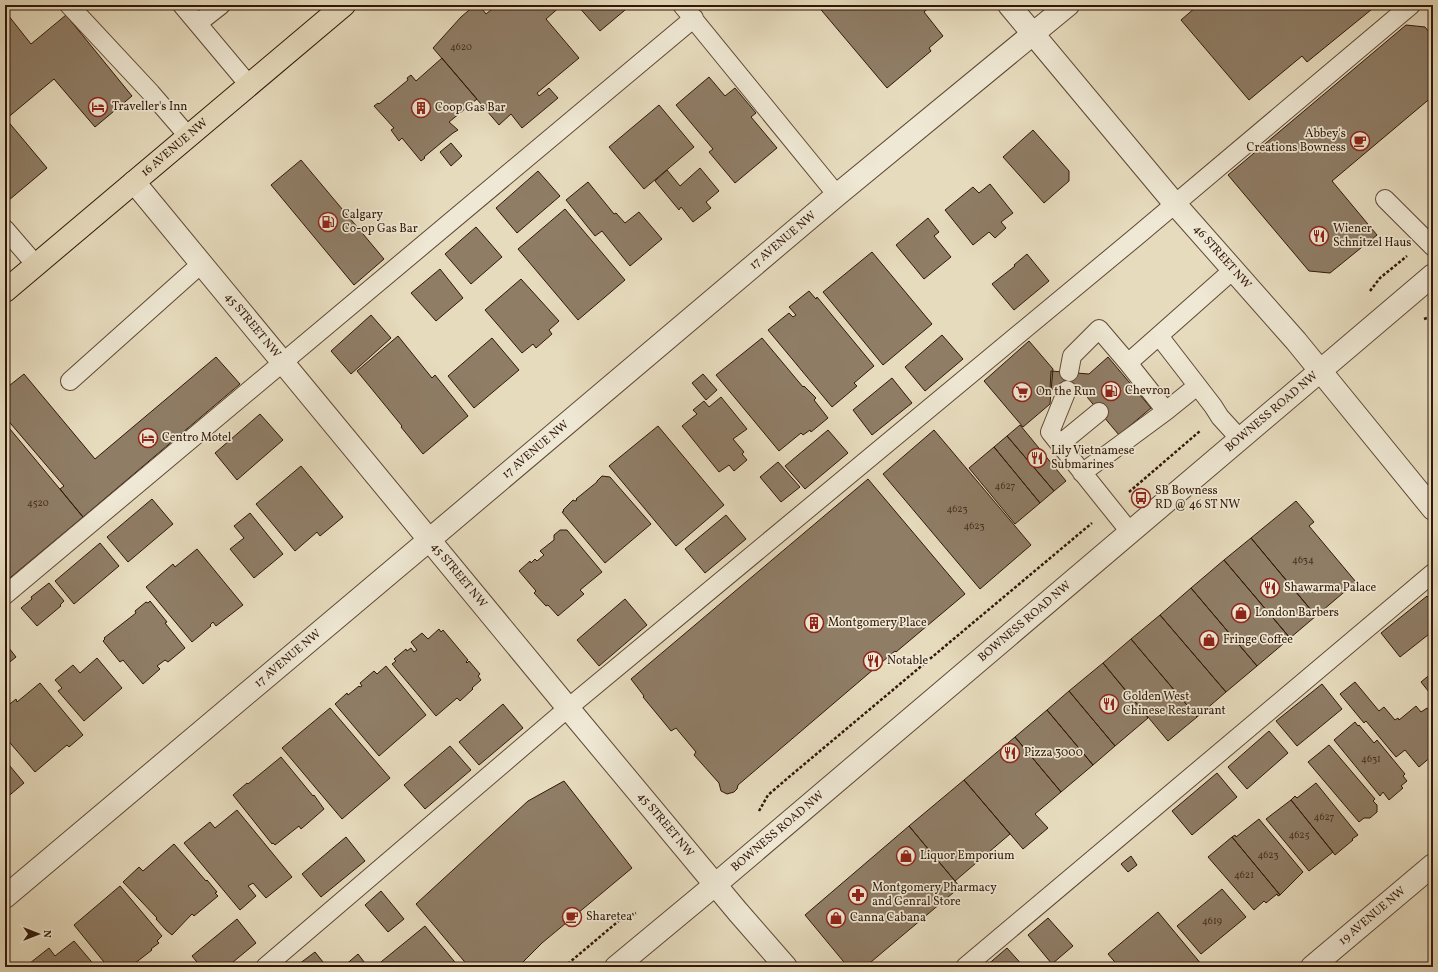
<svg xmlns="http://www.w3.org/2000/svg" width="1438" height="972" font-family="Vollkorn,serif">
<style>
.building{fill:#8f7d66;stroke:#311708}
.lines{fill:none;stroke-linecap:round;stroke-linejoin:round}
.service-casing{stroke:#5e4835;stroke-width:20}
.minor-casing{stroke:#5e4835;stroke-width:24}
.tertiary-casing{stroke:#5e4835;stroke-width:24}
.trunk-casing{stroke:#311708;stroke-width:24}
.path{stroke:#311708;stroke-width:2.5;stroke-dasharray:3 2;stroke-linecap:butt}
.service{stroke:#efe8d4;stroke-width:18}
.minor{stroke:#efe8d4;stroke-width:22}
.tertiary{stroke:#efe8d4;stroke-width:22}
.trunk{stroke:#e6dbbd;stroke-width:22}
.labels{text-anchor:middle;dominant-baseline:central;stroke-width:3.5;stroke-linejoin:round;paint-order:stroke}
.number-label{font-size:10px;fill:#483020}
.poi-label{font-size:12px;fill:#311708;stroke:#efe8d4;text-anchor:start}
.street-label{font-size:12px;fill:#311708;stroke:#efe8d4}
</style>
<rect width="100%" height="100%" fill="#e6dbbd"/>
<filter id="stains"><feTurbulence type="fractalNoise" baseFrequency=".005" numOctaves="4"/><feColorMatrix values="0 0 0 0 .2 0 0 0 0 .09 0 0 0 0 .02 0 0 0 .5 -.17"/></filter>
<radialGradient id="worn" r=".72"><stop offset=".6" stop-color="#630" stop-opacity="0"/><stop offset="1" stop-color="#630" stop-opacity=".3"/></radialGradient>
<path class="building" d="M 475,5 L 479,5 L 486,14 L 497,5 L 562,5 L 546,19 L 579,58 L 537,93 L 539,96 L 549,88 L 558,98 L 522,128 L 511,114 L 499,125 L 433,48 L 461,17 Z
M 577,5 L 631,5 L 600,31 Z
M 817,5 L 932,5 L 924,12 L 943,36 L 929,48 L 931,51 L 887,88 Z
M 1195,5 L 1377,5 L 1307,62 L 1302,56 L 1249,100 L 1181,20 L 1196,7 Z
M 8,15 L 31,44 L 66,15 L 132,96 L 95,127 L 54,79 L 6,119 L 47,168 L 9,200 L 5,196 L 5,18 Z
M 1406,25 L 1425,27 L 1433,37 L 1433,96 L 1332,181 L 1377,235 L 1330,273 L 1309,271 L 1228,175 Z
M 442,58 L 477,99 L 449,122 L 458,130 L 453,133 L 424,157 L 425,158 L 421,161 L 402,138 L 399,141 L 391,130 L 394,128 L 374,106 L 378,103 L 379,104 L 408,80 L 407,78 L 411,75 L 416,81 Z
M 709,77 L 725,96 L 735,88 L 756,113 L 751,117 L 777,148 L 735,183 L 709,152 L 713,149 L 676,105 Z
M 659,105 L 694,147 L 644,189 L 609,147 Z
M 1033,130 L 1069,171 L 1069,181 L 1044,203 L 1003,157 Z
M 451,143 L 462,156 L 451,166 L 440,152 Z
M 301,160 L 384,259 L 354,285 L 271,185 Z
M 700,168 L 719,191 L 706,202 L 711,208 L 693,222 L 681,207 L 679,210 L 655,181 L 667,170 L 680,186 Z
M 538,171 L 560,196 L 517,233 L 496,208 Z
M 588,182 L 614,214 L 616,213 L 625,223 L 639,212 L 662,239 L 630,266 L 602,231 L 595,236 L 566,200 Z
M 990,184 L 1013,213 L 1001,222 L 1006,228 L 995,238 L 989,232 L 973,245 L 945,210 L 973,187 L 979,193 Z
M 565,209 L 625,280 L 578,320 L 518,249 Z
M 928,218 L 939,232 L 934,236 L 951,257 L 924,279 L 896,245 Z
M 476,227 L 502,257 L 471,284 L 445,254 Z
M 872,252 L 932,324 L 883,365 L 823,292 Z
M 1027,254 L 1049,281 L 1014,310 L 992,284 L 1015,266 L 1014,265 Z
M 440,269 L 463,298 L 436,321 L 411,293 Z
M 521,279 L 559,321 L 549,330 L 552,334 L 536,348 L 533,344 L 522,353 L 485,310 Z
M 809,291 L 816,299 L 817,297 L 874,366 L 854,383 L 857,386 L 832,407 L 768,330 L 789,313 L 793,317 L 796,315 L 789,307 Z
M 371,315 L 391,338 L 351,374 L 331,351 Z
M 942,335 L 963,359 L 925,391 L 905,367 Z
M 398,336 L 432,378 L 435,375 L 468,416 L 423,454 L 401,427 L 402,426 L 357,371 Z
M 492,338 L 519,370 L 474,408 L 448,376 Z
M 762,338 L 803,387 L 804,386 L 816,398 L 814,400 L 828,418 L 811,432 L 810,430 L 803,435 L 801,433 L 779,451 L 716,375 Z
M 1029,341 L 1053,369 L 1050,404 L 1023,427 L 984,381 Z
M 216,357 L 240,384 L 83,517 L 60,489 L 64,486 L 5,417 L 5,389 L 24,374 L 95,459 Z
M 1108,357 L 1151,408 L 1119,435 L 1082,391 L 1050,389 L 1051,371 L 1089,374 Z
M 703,374 L 717,390 L 706,400 L 692,383 Z
M 892,378 L 912,403 L 872,435 L 853,410 Z
M 721,397 L 747,429 L 733,439 L 744,452 L 742,454 L 747,460 L 734,471 L 729,465 L 719,472 L 682,426 L 697,414 L 693,410 L 704,401 L 709,407 Z
M 260,414 L 283,440 L 237,480 L 215,453 Z
M 5,423 L 83,517 L 5,582 Z
M 1020,425 L 1066,481 L 1054,491 L 1007,436 Z
M 658,426 L 724,505 L 676,546 L 609,466 Z
M 828,430 L 848,453 L 805,489 L 785,466 Z
M 934,430 L 1031,545 L 980,589 L 883,474 Z
M 1007,436 L 1054,491 L 1040,503 L 994,447 Z
M 994,447 L 1040,503 L 1015,524 L 969,468 Z
M 778,462 L 800,487 L 781,502 L 760,477 Z
M 301,466 L 343,517 L 320,536 L 317,532 L 295,551 L 256,504 Z
M 602,476 L 610,477 L 651,524 L 605,563 L 562,512 L 564,511 L 563,510 L 573,500 L 575,501 L 577,500 L 576,499 L 597,482 L 597,481 Z
M 868,479 L 965,594 L 896,652 L 895,651 L 738,785 L 737,789 L 734,792 L 727,794 L 721,791 L 719,783 L 694,755 L 696,752 L 676,728 L 671,731 L 643,697 L 644,696 L 631,679 Z
M 152,499 L 173,524 L 128,562 L 107,537 Z
M 1296,501 L 1314,522 L 1309,526 L 1356,582 L 1316,616 L 1251,538 Z
M 250,513 L 283,554 L 254,578 L 230,549 L 244,538 L 234,526 Z
M 726,515 L 746,539 L 705,573 L 685,549 Z
M 560,530 L 567,530 L 602,572 L 580,590 L 584,594 L 558,616 L 548,605 L 546,606 L 534,593 L 536,591 L 519,571 L 530,561 L 531,563 L 535,559 L 537,561 L 544,555 L 540,551 L 554,540 L 554,535 Z
M 1251,538 L 1316,616 L 1290,638 L 1224,560 Z
M 100,543 L 119,566 L 74,604 L 55,581 Z
M 197,549 L 243,605 L 216,626 L 213,622 L 210,625 L 211,626 L 192,642 L 146,587 L 173,564 L 175,567 Z
M 1224,560 L 1290,638 L 1257,666 L 1191,588 Z
M 49,583 L 64,601 L 60,605 L 61,606 L 37,626 L 21,608 L 32,599 L 31,597 Z
M 1191,588 L 1257,666 L 1226,692 L 1160,615 Z
M 1427,596 L 1433,604 L 1433,631 L 1400,657 L 1381,633 Z
M 625,599 L 647,625 L 599,666 L 577,640 Z
M 150,601 L 167,622 L 165,623 L 185,648 L 168,662 L 165,660 L 157,666 L 160,669 L 143,684 L 123,660 L 120,662 L 103,641 L 105,639 L 104,638 L 136,613 L 135,611 L 146,602 L 148,603 Z
M 1160,615 L 1226,692 L 1197,717 L 1131,639 Z
M 439,629 L 441,632 L 443,630 L 468,660 L 466,662 L 467,663 L 469,661 L 480,674 L 478,676 L 481,680 L 472,688 L 473,689 L 460,701 L 457,698 L 436,716 L 392,664 L 396,661 L 394,659 L 406,649 L 407,651 L 411,648 L 414,652 L 417,650 L 411,642 L 422,633 L 428,639 Z
M 1131,639 L 1197,717 L 1168,741 L 1103,663 Z
M 5,643 L 16,657 L 5,666 Z
M 97,658 L 122,688 L 84,721 L 58,691 L 62,688 L 55,680 L 73,665 L 80,673 Z
M 1103,663 L 1148,718 L 1115,746 L 1069,691 Z
M 386,666 L 426,715 L 379,756 L 335,704 L 347,693 L 348,695 L 359,686 L 360,687 L 362,686 L 360,683 L 374,671 L 377,674 Z
M 1433,672 L 1433,697 L 1421,682 Z
M 1355,682 L 1379,711 L 1384,707 L 1395,720 L 1398,718 L 1399,720 L 1416,706 L 1421,712 L 1427,708 L 1433,716 L 1433,755 L 1419,767 L 1405,750 L 1396,757 L 1366,721 L 1364,723 L 1340,694 Z
M 40,683 L 83,735 L 69,747 L 67,745 L 35,772 L 5,737 L 5,708 L 16,699 L 17,702 Z
M 1322,684 L 1342,709 L 1297,746 L 1276,721 Z
M 1069,691 L 1115,746 L 1093,765 L 1047,710 Z
M 503,704 L 523,728 L 479,765 L 459,742 Z
M 330,708 L 390,778 L 342,819 L 282,748 Z
M 1047,710 L 1093,765 L 1061,792 L 1015,737 Z
M 1355,722 L 1358,726 L 1359,725 L 1374,743 L 1377,740 L 1405,774 L 1403,776 L 1407,781 L 1401,786 L 1403,788 L 1389,800 L 1383,792 L 1380,796 L 1334,740 Z
M 1269,731 L 1288,753 L 1247,789 L 1228,767 Z
M 1015,737 L 1061,792 L 1035,814 L 1048,828 L 1023,849 L 964,780 Z
M 1329,745 L 1375,799 L 1373,801 L 1377,805 L 1377,812 L 1370,818 L 1364,818 L 1359,822 L 1308,762 Z
M 450,746 L 471,770 L 425,809 L 404,785 Z
M 281,757 L 313,796 L 314,795 L 324,809 L 301,829 L 299,826 L 275,845 L 273,843 L 272,844 L 233,795 L 247,783 L 248,784 Z
M 5,760 L 24,783 L 5,799 Z
M 1217,773 L 1237,797 L 1192,835 L 1172,811 Z
M 964,780 L 1010,834 L 955,881 L 909,826 Z
M 564,781 L 632,868 L 542,943 L 518,967 L 469,967 L 416,904 L 528,801 Z
M 1316,783 L 1358,835 L 1352,839 L 1353,840 L 1335,855 L 1291,800 L 1295,796 L 1297,798 Z
M 1291,800 L 1333,852 L 1309,871 L 1266,819 Z
M 237,810 L 292,877 L 266,898 L 253,883 L 248,886 L 256,896 L 240,910 L 184,843 L 210,822 L 215,828 Z
M 1259,819 L 1303,872 L 1280,895 L 1232,837 L 1235,835 L 1236,837 Z
M 909,826 L 960,887 L 865,967 L 848,967 L 805,915 Z
M 346,837 L 365,861 L 321,897 L 302,874 Z
M 1232,837 L 1280,895 L 1278,896 L 1277,894 L 1266,903 L 1264,901 L 1254,910 L 1208,857 Z
M 174,844 L 206,881 L 207,880 L 217,892 L 215,893 L 218,896 L 194,916 L 192,914 L 172,935 L 166,930 L 156,919 L 157,918 L 123,882 L 139,867 L 143,871 Z
M 1131,856 L 1137,865 L 1128,872 L 1121,864 Z
M 120,886 L 162,936 L 157,941 L 159,943 L 151,949 L 152,950 L 130,967 L 108,967 L 74,925 Z
M 1222,889 L 1246,917 L 1201,954 L 1177,926 Z
M 381,891 L 404,919 L 388,932 L 365,905 Z
M 1158,912 L 1202,965 L 1200,967 L 1119,967 L 1108,954 Z
M 1048,918 L 1073,946 L 1052,964 L 1028,935 Z
M 237,919 L 256,943 L 227,967 L 201,967 L 192,956 Z
M 425,926 L 459,967 L 376,967 L 376,966 Z
M 74,941 L 96,967 L 25,967 L 49,948 L 55,956 Z
M 1007,948 L 1024,967 L 985,967 Z
M 315,952 L 327,967 L 295,967 Z
M 358,954 L 368,967 L 343,967 Z
M 1431,961 L 1432,962 L 1433,961 L 1433,967 L 1423,967 Z"/>
<g class="lines">
<g class="service-casing">
<path id="service" d="M 69,5 L 151,93 L 188,136
M 182,5 L 249,85
M 682,5 L 837,195
M 198,23 L 221,5
M 1385,199 L 1433,247
M 5,229 L 36,265
M 1159,336 L 1213,406 L 1220,417 L 1240,439
M 1069,372 L 1072,356 L 1099,329 L 1128,363 L 1233,270
M 70,381 L 201,264
M 1067,390 L 1050,432 L 1130,532
M 1166,411 L 1197,386
M 1060,444 L 1099,412
M 1082,473 L 1166,411 L 1128,363
M 5,595 L 694,18
M 265,967 L 568,708 L 1137,236 L 1411,5
M 965,967 L 1433,573"/>
</g>
<g class="minor-casing">
<g id="minor">
<path id="s1" d="M 1009,5 L 1175,204 L 1296,341 L 1433,509"/>
<path id="s2" d="M 134,182 L 568,708 L 738,912 L 786,967"/>
<path id="s3" d="M 5,897 L 429,540 L 837,195 L 1068,5"/>
<path id="s4" d="M 1312,967 L 1433,865"/>
</g>
</g>
<g class="tertiary-casing">
<g id="tertiary">
<path id="s5" d="M 616,967 L 716,884 L 1433,275"/>
</g>
</g>
<g class="trunk-casing">
<g id="trunk">
<path id="s6" d="M 5,291 L 344,5"/>
</g>
</g>
<path class="path" d="M 1370,291 L 1380,278 L 1407,256
M 1424,319 L 1433,316
M 1129,492 L 1200,431
M 759,811 L 768,795 L 789,777 L 1092,523
M 564,967 L 621,919 L 636,913"/>
<use href="#service" class="service"/>
<use href="#minor" class="minor"/>
<use href="#tertiary" class="tertiary"/>
<use href="#trunk" class="trunk"/>
</g>
<defs>
<g id="hotel-ring" transform="scale(1)"><circle r="9.5" fill="#efe8d4" stroke="#8f2418" stroke-width="1.5"/><path d="M-6-4.5h1.5V1H6V5H4.5V3h-9V5H-6ZM-4 0a1.8 1.8 0 1 1 3.6 0ZM.5 0V-2.5h3Q6-2.5 6 0Z" fill="#8f2418"/></g>
<g id="building-ring" transform="scale(1)"><circle r="9.5" fill="#efe8d4" stroke="#8f2418" stroke-width="1.5"/><path d="M-4-6H4V6H1V3H-1V6H-4ZM-2.5-4.3h1.7v1.8h-1.7ZM.8-4.3h1.7v1.8H.8ZM-2.5-1h1.7V.8h-1.7ZM.8-1h1.7V.8H.8Z" fill="#8f2418"/></g>
<g id="cafe-ring" transform="scale(1)"><circle r="9.5" fill="#efe8d4" stroke="#8f2418" stroke-width="1.5"/><path d="M-5.5-4.5H6V0H3Q3 3.5 0 3.5H-2.5Q-5.5 3.5-5.5 0ZM3-3.2v2h1.7v-2ZM-6 4.5H4V6H-6Z" fill="#8f2418"/></g>
<g id="fuel-ring" transform="scale(1)"><circle r="9.5" fill="#efe8d4" stroke="#8f2418" stroke-width="1.5"/><path d="M-5.5-6h7V0h2V4h1.3V-2.5L3-4.5l.8-.8L6-3V5H2.5V1h-1V6h-7ZM-4.2-4.7v3.2H.2V-4.7Z" fill="#8f2418"/></g>
<g id="restaurant-ring" transform="scale(1)"><circle r="9.5" fill="#efe8d4" stroke="#8f2418" stroke-width="1.5"/><path d="M-5-6h1v4h1v-4h1v4h1v-4h1v5L-1.5 .5V6h-2V.5L-5-1ZM5-6V6H3V1.5H1.5Q1.5-4 5-6Z" fill="#8f2418"/></g>
<g id="supermarket-ring" transform="scale(1)"><circle r="9.5" fill="#efe8d4" stroke="#8f2418" stroke-width="1.5"/><path d="M-6-5.5h2.5l.6 2H6L4.5 2H-2.5L-4.4-4H-6ZM-1.5 3.2a1.3 1.3 0 1 0 .1 0ZM3 3.2a1.3 1.3 0 1 0 .1 0Z" fill="#8f2418"/></g>
<g id="bus-ring" transform="scale(1)"><circle r="9.5" fill="#efe8d4" stroke="#8f2418" stroke-width="1.5"/><path d="M-5-6H5V4H4V6H2V4H-2V6H-4V4H-5ZM-3.5-4V0h7V-4ZM-3.5 1.2v1.5H-2V1.2ZM2 1.2v1.5H3.5V1.2Z" fill="#8f2418"/></g>
<g id="shop-ring" transform="scale(1)"><circle r="9.5" fill="#efe8d4" stroke="#8f2418" stroke-width="1.5"/><path d="M-5-2.5h2.3a2.7 3.5 0 0 1 5.4 0H5L5.5 6h-11ZM-1.5-2.5h3a1.5 2.3 0 0 0-3 0Z" fill="#8f2418"/></g>
<g id="pharmacy-ring" transform="scale(1)"><circle r="9.5" fill="#efe8d4" stroke="#8f2418" stroke-width="1.5"/><path d="M-2-6h4v4h4v4h-4v4h-4v-4h-4v-4h4Z" fill="#8f2418"/></g>
</defs>
<g fill-rule="evenodd">
<use href="#hotel-ring" x="98" y="107"/>
<use href="#building-ring" x="421" y="108"/>
<use href="#cafe-ring" x="1360" y="141"/>
<use href="#fuel-ring" x="328" y="222"/>
<use href="#restaurant-ring" x="1319" y="236"/>
<use href="#fuel-ring" x="1111" y="391"/>
<use href="#supermarket-ring" x="1022" y="392"/>
<use href="#hotel-ring" x="148" y="438"/>
<use href="#restaurant-ring" x="1037" y="458"/>
<use href="#bus-ring" x="1141" y="498"/>
<use href="#restaurant-ring" x="1270" y="588"/>
<use href="#shop-ring" x="1241" y="613"/>
<use href="#building-ring" x="814" y="623"/>
<use href="#shop-ring" x="1209" y="640"/>
<use href="#restaurant-ring" x="873" y="661"/>
<use href="#restaurant-ring" x="1109" y="704"/>
<use href="#restaurant-ring" x="1010" y="753"/>
<use href="#shop-ring" x="906" y="856"/>
<use href="#pharmacy-ring" x="858" y="895"/>
<use href="#cafe-ring" x="572" y="917"/>
<use href="#shop-ring" x="836" y="918"/>
</g>
<g class="labels">
<g class="number-label">
<text x="461" y="47">4620</text>
<text x="1005" y="486">4627</text>
<text x="38" y="503">4520</text>
<text x="957" y="509">4623</text>
<text x="974" y="526">4623</text>
<text x="1303" y="560">4634</text>
<text x="1371" y="759">4631</text>
<text x="1324" y="817">4627</text>
<text x="1299" y="835">4625</text>
<text x="1268" y="855">4623</text>
<text x="1244" y="875">4621</text>
<text x="1212" y="921">4619</text>
</g>
<g class="poi-label">
<text x="112" y="107">Traveller's Inn</text>
<text x="435" y="108">Coop Gas Bar</text>
<text x="1346" y="134" text-anchor="end">Abbey's<tspan x="1346" dy="14">Creations Bowness</tspan></text>
<text x="342" y="215">Calgary<tspan x="342" dy="14">Co-op Gas Bar</tspan></text>
<text x="1333" y="229">Wiener<tspan x="1333" dy="14">Schnitzel Haus</tspan></text>
<text x="1125" y="391">Chevron</text>
<text x="1036" y="392">On the Run</text>
<text x="162" y="438">Centro Motel</text>
<text x="1051" y="451">Lily Vietnamese<tspan x="1051" dy="14">Submarines</tspan></text>
<text x="1155" y="491">SB Bowness<tspan x="1155" dy="14">RD @ 46 ST NW</tspan></text>
<text x="1284" y="588">Shawarma Palace</text>
<text x="1255" y="613">London Barbers</text>
<text x="828" y="623">Montgomery Place</text>
<text x="1223" y="640">Fringe Coffee</text>
<text x="887" y="661">Notable</text>
<text x="1123" y="697">Golden West<tspan x="1123" dy="14">Chinese Restaurant</tspan></text>
<text x="1024" y="753">Pizza 3000</text>
<text x="920" y="856">Liquor Emporium</text>
<text x="872" y="888">Montgomery Pharmacy<tspan x="872" dy="14">and Genral Store</tspan></text>
<text x="586" y="917">Sharetea</text>
<text x="850" y="918">Canna Cabana</text>
</g>
<g class="street-label">
<text stroke="none"><textPath href="#s6" startOffset="222">16 AVENUE NW</textPath></text>
<text stroke="none"><textPath href="#s3" startOffset="1018">17 AVENUE NW</textPath></text>
<text stroke="none"><textPath href="#s1" startOffset="330">46 STREET NW</textPath></text>
<text stroke="none"><textPath href="#s2" startOffset="186">45 STREET NW</textPath></text>
<text stroke="none"><textPath href="#s5" startOffset="859">BOWNESS ROAD NW</textPath></text>
<text stroke="none"><textPath href="#s3" startOffset="694">17 AVENUE NW</textPath></text>
<text stroke="none"><textPath href="#s2" startOffset="510">45 STREET NW</textPath></text>
<text stroke="none"><textPath href="#s5" startOffset="535">BOWNESS ROAD NW</textPath></text>
<text stroke="none"><textPath href="#s3" startOffset="370">17 AVENUE NW</textPath></text>
<text stroke="none"><textPath href="#s2" startOffset="834">45 STREET NW</textPath></text>
<text stroke="none"><textPath href="#s5" startOffset="211">BOWNESS ROAD NW</textPath></text>
<text stroke="none"><textPath href="#s4" startOffset="79">19 AVENUE NW</textPath></text>
</g>
</g>
<rect width="1438" height="972" fill="none" stroke="#e6dbbd" stroke-width="20"/>
<rect x="6" y="6" width="1426" height="960" fill="none" stroke="#311708" stroke-width="2"/>
<rect x="10" y="10" width="1418" height="952" fill="none" stroke="#311708"/>
<g transform="translate(38 934) rotate(90)" stroke="#efe8d4" stroke-width="3" paint-order="stroke">
<path d="M0-3L7 15L0 10L-7 15Z" fill="#311708"/>
<text y="-6" font-size="11" font-weight="bold" text-anchor="middle" fill="#311708">N</text>
</g>
<rect width="100%" height="100%" filter="url(#stains)"/>
<rect width="100%" height="100%" fill="url(#worn)"/>
</svg>
